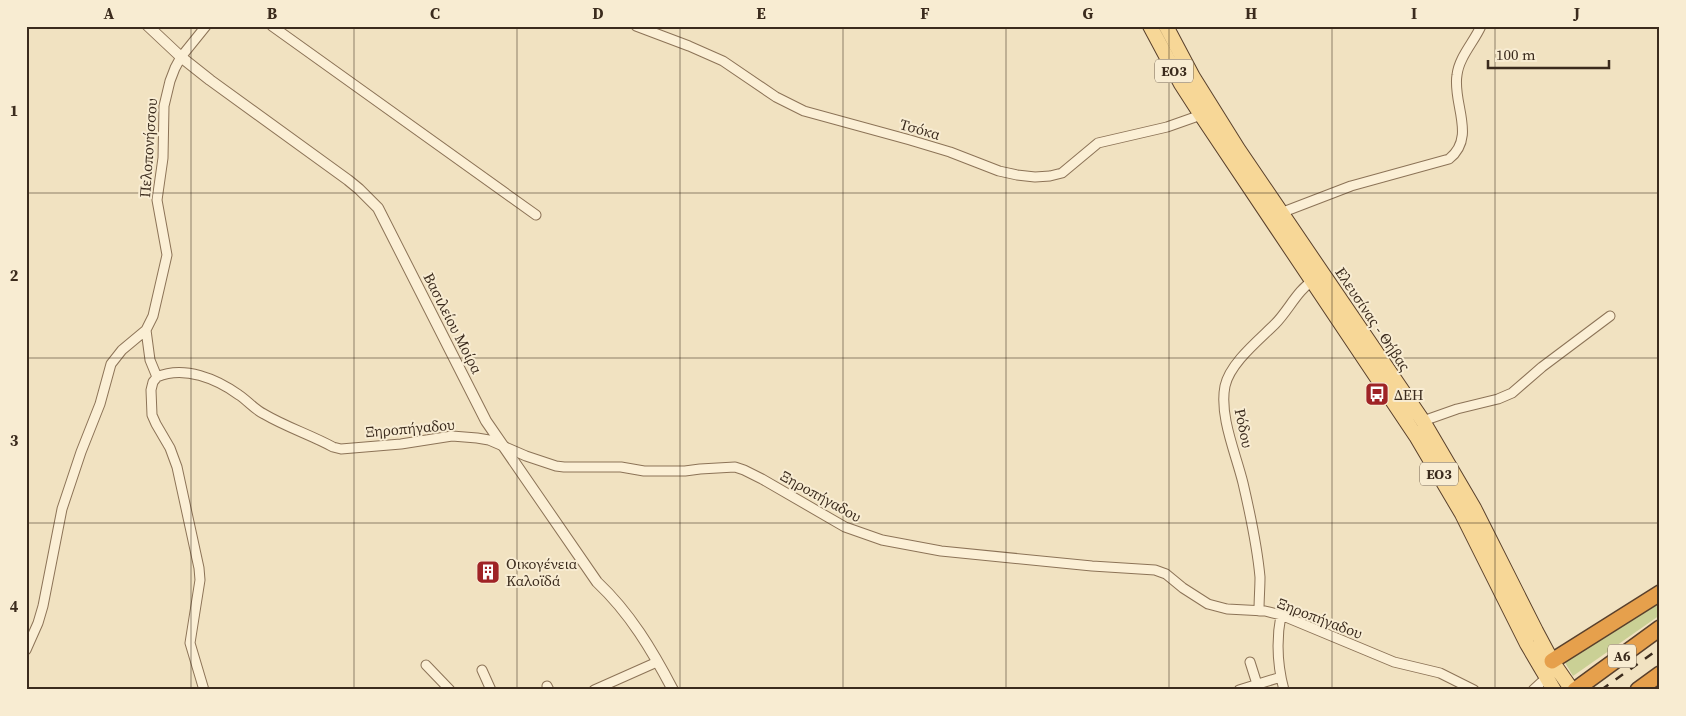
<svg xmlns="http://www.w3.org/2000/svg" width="1686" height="716" font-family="'Source Serif 4',serif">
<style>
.green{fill:#cad095}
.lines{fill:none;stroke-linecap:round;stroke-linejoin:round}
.minor-casing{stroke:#8c7357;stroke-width:11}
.tertiary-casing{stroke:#8c7357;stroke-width:12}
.primary-casing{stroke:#59402c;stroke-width:16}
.motorway-casing{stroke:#59402c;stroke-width:18}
.minor{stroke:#fbefd5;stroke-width:9}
.tertiary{stroke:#fbefd5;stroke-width:10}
.primary{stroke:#f7d797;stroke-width:14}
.motorway{stroke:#e6a04c;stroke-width:15}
.rail{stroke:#3b2b1d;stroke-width:2.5;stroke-dasharray:9 9;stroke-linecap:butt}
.grid{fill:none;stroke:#3b2b1d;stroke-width:1;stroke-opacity:0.55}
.labels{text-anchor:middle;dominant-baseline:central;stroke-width:4;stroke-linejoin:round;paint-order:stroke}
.shield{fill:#f8ecd2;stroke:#746553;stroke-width:1}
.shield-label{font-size:14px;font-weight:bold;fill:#3b2b1d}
.street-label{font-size:15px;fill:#3b2b1d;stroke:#f8ecd2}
.poi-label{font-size:15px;fill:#3b2b1d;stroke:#f8ecd2;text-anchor:start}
.neatline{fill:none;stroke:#3b2b1d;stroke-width:2}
.grid-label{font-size:16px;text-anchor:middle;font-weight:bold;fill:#3b2b1d}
</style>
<rect width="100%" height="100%" fill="#f1e2c1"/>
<path class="green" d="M 1660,599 L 1660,615 L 1573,676 L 1563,659 Z"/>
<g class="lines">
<g class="minor-casing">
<path id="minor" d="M 272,26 L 536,215
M 636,26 L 689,46 L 723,61 L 776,97 L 804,111 L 910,140 L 950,152 L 999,171 L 1017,175 L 1035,177 L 1050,176 L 1062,173 L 1098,143 L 1167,127 L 1201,115
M 1278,214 L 1351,186 L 1449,159 C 1477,137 1452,103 1457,75 C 1459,57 1474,42 1481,26
M 146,330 L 150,360 L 157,377
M 157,377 C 184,365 217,379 239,395 C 248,401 254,409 264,414 C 286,427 311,435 333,447 L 341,449 L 401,444 L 452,436 L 477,438 L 489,440 L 526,456 L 556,466 L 564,467 L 621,467 L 644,471 L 685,471 L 700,469 L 735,467 L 744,470 L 762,479 L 845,527 L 882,540 L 941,551 L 1092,566 L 1155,570 L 1166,574 L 1183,588 L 1208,604 L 1227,609 L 1265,611 L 1281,615 L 1394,662 L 1440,673 L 1474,690
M 157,377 L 153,382 L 151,390 L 152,415 L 156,424 L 170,448 L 177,467 L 199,568 L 200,580 L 190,643 L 204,690
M 1423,421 L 1457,409 L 1498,399 L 1512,393 L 1542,367 L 1610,316
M 1259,611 C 1259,599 1260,588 1260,577 C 1257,545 1250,513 1243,483 C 1236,454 1219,416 1225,386 C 1230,363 1259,340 1275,324 C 1289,310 1297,290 1315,279
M 1281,615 C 1276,641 1277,664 1284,690
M 26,650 L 38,623 L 43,606 L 62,509 L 81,452 L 100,404 L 111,364 L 122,350 L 146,330 L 153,316 L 167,255 L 157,200 L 163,158 L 164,106 L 170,81 L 175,68 L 181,57 L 206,26
M 1250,662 L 1257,684
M 426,665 L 450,690
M 482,670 L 491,690
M 547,686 L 549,690
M 594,690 L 657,662
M 1239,690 L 1281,677
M 1533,690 L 1546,678"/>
</g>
<g class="tertiary-casing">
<path id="tertiary" d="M 148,26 L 181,57 L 210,80 L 348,180 L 359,189 L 378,208 L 486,421 L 597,582 C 630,613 652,650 673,690"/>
</g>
<g class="primary-casing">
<path id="primary" d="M 1150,26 L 1181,84 L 1201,115 L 1416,436 L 1462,514 L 1527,644 L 1554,690
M 1166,26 L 1193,77 L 1238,149 L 1423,421 L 1474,508 L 1536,631 L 1552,661 L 1572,690"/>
</g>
<g class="motorway-casing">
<path id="motorway" d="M 1552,661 L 1660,593
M 1575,690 L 1660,628
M 1638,690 L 1660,674"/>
</g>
<use href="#minor" class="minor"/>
<use href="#tertiary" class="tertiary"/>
<use href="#primary" class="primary"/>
<use href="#motorway" class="motorway"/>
<path class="rail" d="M 1601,690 L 1660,648"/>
</g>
<path class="grid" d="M 191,26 L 191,690M 354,26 L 354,690M 517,26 L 517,690M 680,26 L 680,690M 843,26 L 843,690M 1006,26 L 1006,690M 1169,26 L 1169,690M 1332,26 L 1332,690M 1495,26 L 1495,690M 26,193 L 1660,193M 26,358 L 1660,358M 26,523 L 1660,523"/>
<defs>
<g id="bus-square" transform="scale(1.25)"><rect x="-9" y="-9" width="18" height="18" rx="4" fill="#9f2326" stroke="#f8ecd2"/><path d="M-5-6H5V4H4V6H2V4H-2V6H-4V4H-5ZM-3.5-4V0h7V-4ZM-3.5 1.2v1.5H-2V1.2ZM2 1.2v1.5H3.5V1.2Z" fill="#fff"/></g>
<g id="building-square" transform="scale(1.25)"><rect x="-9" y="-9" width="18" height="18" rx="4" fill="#9f2326" stroke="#f8ecd2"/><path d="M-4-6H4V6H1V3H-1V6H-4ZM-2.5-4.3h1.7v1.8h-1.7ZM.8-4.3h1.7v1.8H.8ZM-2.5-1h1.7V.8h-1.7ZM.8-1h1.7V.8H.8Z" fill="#fff"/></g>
</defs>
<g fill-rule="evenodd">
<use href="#bus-square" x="1377" y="394"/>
<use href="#building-square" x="488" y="572"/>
</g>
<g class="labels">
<g class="shield">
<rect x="1155" y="59.5" width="38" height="23" rx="4"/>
<rect x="1420" y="462.5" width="38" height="23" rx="4"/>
<rect x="1608" y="644.5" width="28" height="23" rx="4"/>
</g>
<g class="shield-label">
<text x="1174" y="71">ΕΟ3</text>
<text x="1439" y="474">ΕΟ3</text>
<text x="1622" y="656">Α6</text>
</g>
<g class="street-label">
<text transform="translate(920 129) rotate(16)">Τσόκα</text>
<text transform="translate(148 148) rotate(-86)">Πελοπονήσσου</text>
<text transform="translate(1373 319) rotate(56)">Ελευσίνας - Θήβας</text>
<text transform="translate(453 323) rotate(63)">Βασιλείου Μοίρα</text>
<text transform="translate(410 428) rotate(-5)">Ξηροπήγαδου</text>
<text transform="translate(1244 428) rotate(78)">Ρόδου</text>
<text transform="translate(821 496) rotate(29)">Ξηροπήγαδου</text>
<text transform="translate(1320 618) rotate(21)">Ξηροπήγαδου</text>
</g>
<g class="poi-label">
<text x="1394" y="394">ΔΕΗ</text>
<text x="506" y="563">Οικογένεια<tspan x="506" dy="17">Καλοϊδά</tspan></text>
</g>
</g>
<rect width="1686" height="716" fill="none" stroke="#f8ecd2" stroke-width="55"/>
<path d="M1488 60v8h121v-8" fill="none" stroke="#3b2b1d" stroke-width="2.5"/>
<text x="1496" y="60" font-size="15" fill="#3b2b1d" stroke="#f8ecd2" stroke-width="4" paint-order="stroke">100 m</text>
<rect x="28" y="28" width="1630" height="660" class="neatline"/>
<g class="grid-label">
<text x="109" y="19">A</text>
<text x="272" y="19">B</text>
<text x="435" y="19">C</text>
<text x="598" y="19">D</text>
<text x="761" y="19">E</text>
<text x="925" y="19">F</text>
<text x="1088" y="19">G</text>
<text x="1251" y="19">H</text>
<text x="1414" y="19">I</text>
<text x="1577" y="19">J</text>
<text x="14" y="116">1</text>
<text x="14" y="281">2</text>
<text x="14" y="446">3</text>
<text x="14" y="612">4</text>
</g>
</svg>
